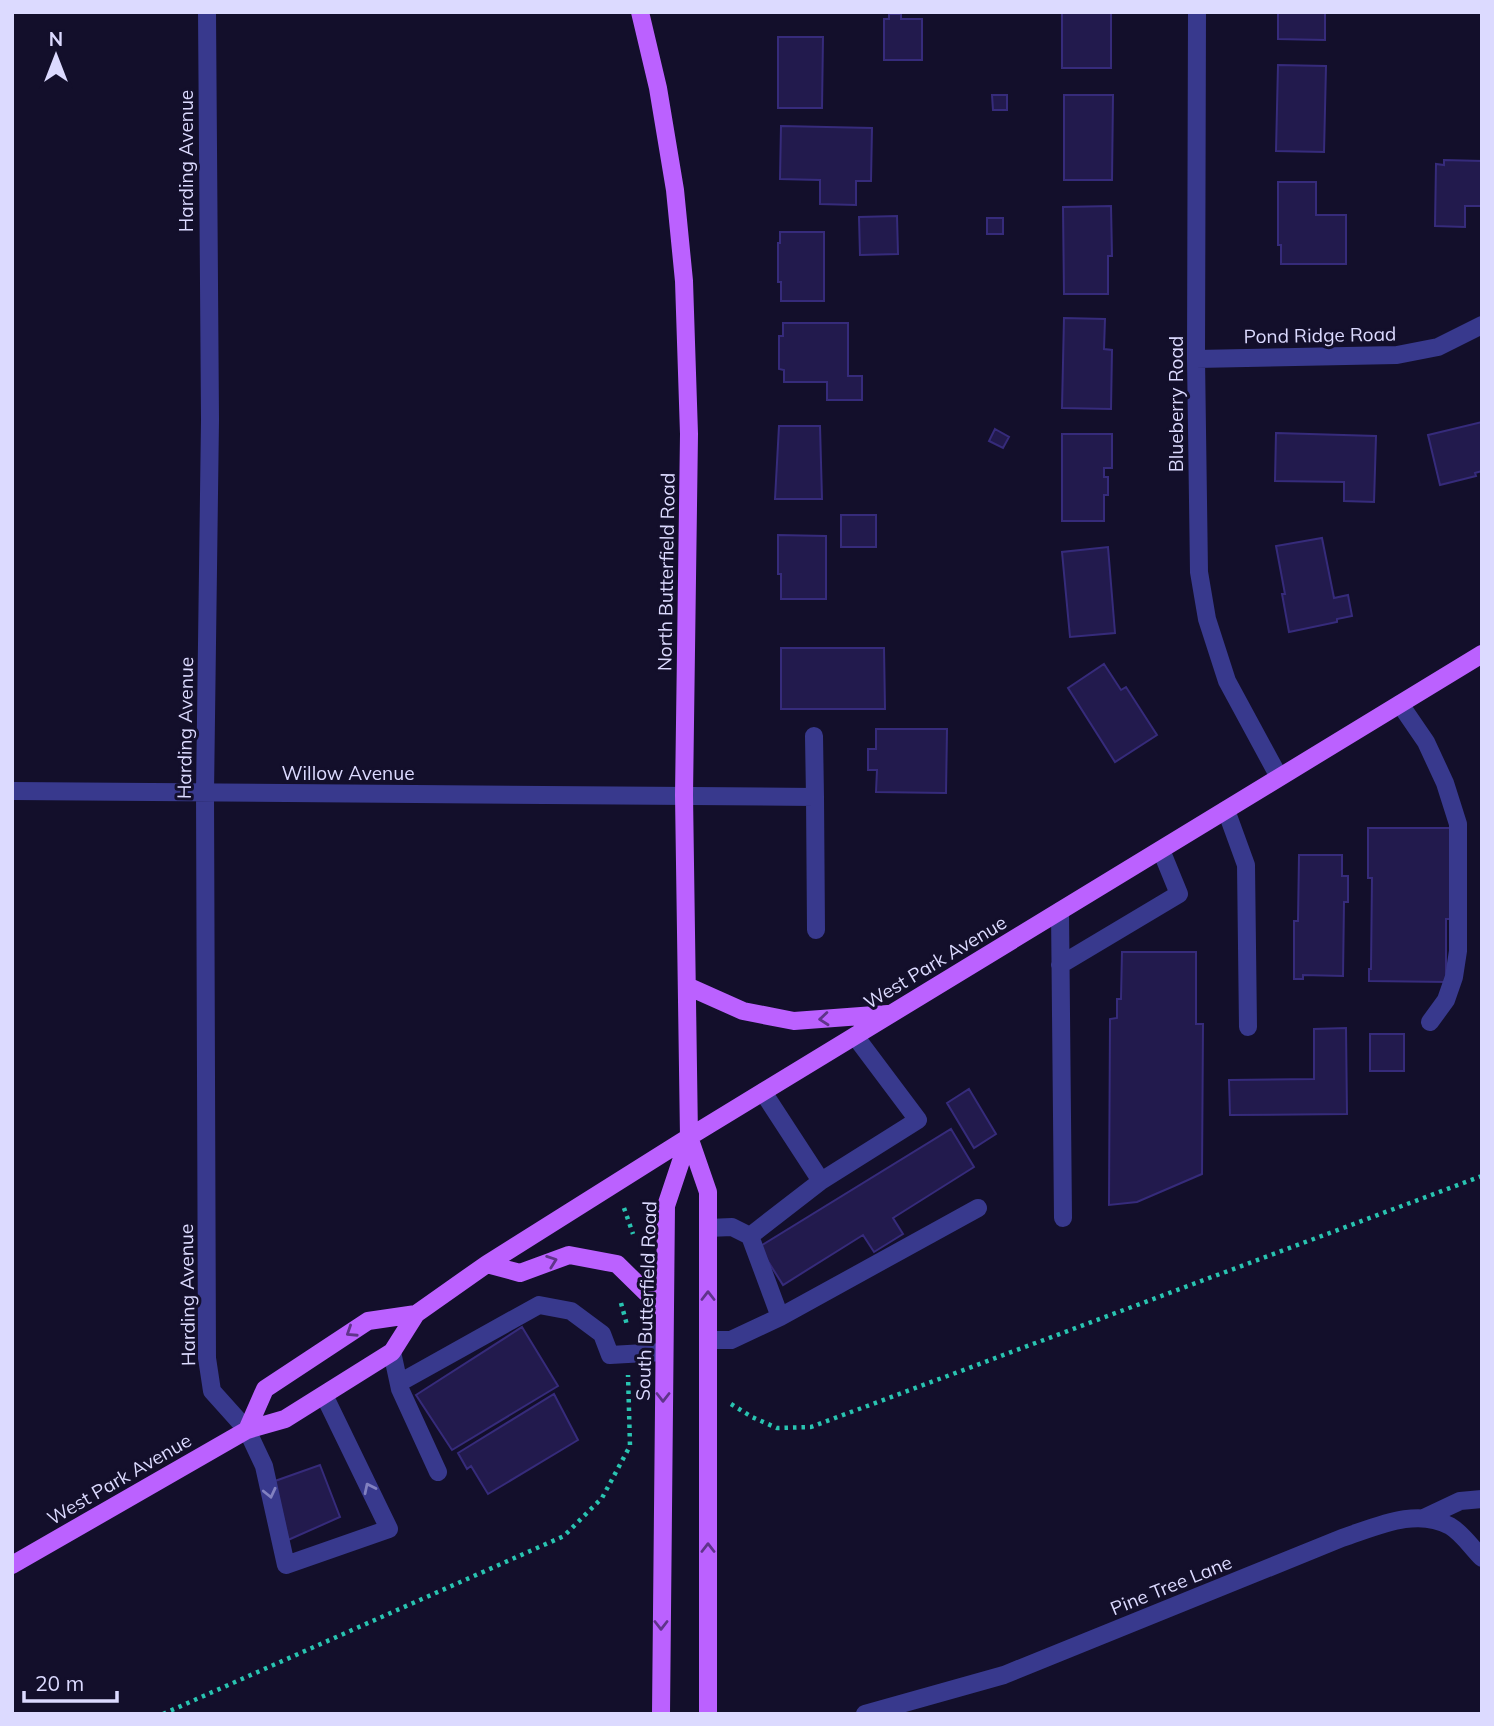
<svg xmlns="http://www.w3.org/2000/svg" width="1494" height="1726" font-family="Mulish,sans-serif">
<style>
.building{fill:#221a4d;stroke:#362b7b;stroke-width:2}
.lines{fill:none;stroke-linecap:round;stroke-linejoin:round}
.path{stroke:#29c4b1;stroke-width:4.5;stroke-dasharray:3.5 5;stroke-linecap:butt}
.minor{stroke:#38398d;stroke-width:18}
.major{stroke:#bb61ff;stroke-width:18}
.oneway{stroke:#5f348a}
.oneway2{stroke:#8281c0}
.labels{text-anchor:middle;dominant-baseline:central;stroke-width:6;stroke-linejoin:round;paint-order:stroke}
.street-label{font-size:19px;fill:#dcdaff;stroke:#130f2b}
</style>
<rect width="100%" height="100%" fill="#130f2b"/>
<path class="building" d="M 1062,12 L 1111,12 L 1111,68 L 1062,68 Z
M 1278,12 L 1325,12 L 1325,40 L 1278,39 Z
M 889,14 L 901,14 L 901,19 L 922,19 L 922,60 L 884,60 L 884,19 L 889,19 Z
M 778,37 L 823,37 L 822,108 L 778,108 Z
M 1278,65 L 1326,66 L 1324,152 L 1276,151 Z
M 992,95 L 1007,95 L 1007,110 L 993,110 Z
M 1064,95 L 1113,95 L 1112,180 L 1064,180 Z
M 781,126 L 872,128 L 871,181 L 856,181 L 856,205 L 820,204 L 820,180 L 780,179 Z
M 1444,160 L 1482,161 L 1482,206 L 1465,206 L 1465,227 L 1435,226 L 1436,164 L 1444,165 Z
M 1278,182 L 1316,182 L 1316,215 L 1346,215 L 1346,264 L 1281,264 L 1281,245 L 1278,245 Z
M 1111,206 L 1112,256 L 1108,256 L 1108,294 L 1064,294 L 1063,207 Z
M 897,216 L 898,254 L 860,255 L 859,217 Z
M 987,218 L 1003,218 L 1003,234 L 987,234 Z
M 780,232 L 824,232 L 824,301 L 781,301 L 781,282 L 778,282 L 778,243 L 780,243 Z
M 1064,318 L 1105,319 L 1104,349 L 1112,350 L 1111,409 L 1062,408 Z
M 783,323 L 848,323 L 848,376 L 862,376 L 862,400 L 827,400 L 827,382 L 784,382 L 784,370 L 779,369 L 779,336 L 783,336 Z
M 1482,422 L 1482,471 L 1475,473 L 1476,476 L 1440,485 L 1428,435 Z
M 779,426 L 820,426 L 822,499 L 775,499 Z
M 995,429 L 1009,437 L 1003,448 L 989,441 Z
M 1276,433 L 1376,436 L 1374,502 L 1344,501 L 1344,482 L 1275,481 Z
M 1062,434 L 1112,434 L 1112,468 L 1104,468 L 1104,477 L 1108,477 L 1108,495 L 1104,495 L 1104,521 L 1062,521 Z
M 841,515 L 876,515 L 876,547 L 841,547 Z
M 778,535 L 826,536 L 826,599 L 781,599 L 781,574 L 778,574 Z
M 1322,538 L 1334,598 L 1348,595 L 1352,616 L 1337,619 L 1337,622 L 1289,632 L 1282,594 L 1285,594 L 1276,546 Z
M 1108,547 L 1115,633 L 1070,637 L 1062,552 Z
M 781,648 L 884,648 L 885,709 L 781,709 Z
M 1104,664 L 1121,690 L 1126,687 L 1157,735 L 1115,762 L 1068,688 Z
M 876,729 L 947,729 L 946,793 L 876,792 L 877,770 L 868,770 L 868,749 L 876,749 Z
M 1368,828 L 1450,828 L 1450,919 L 1446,919 L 1446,982 L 1369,981 L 1369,969 L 1371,969 L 1372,878 L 1368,878 Z
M 1299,855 L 1342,855 L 1342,876 L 1348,876 L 1348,902 L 1344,902 L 1343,976 L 1303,975 L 1303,979 L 1294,979 L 1294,921 L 1298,921 Z
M 1122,952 L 1196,952 L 1196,1024 L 1203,1024 L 1202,1174 L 1137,1202 L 1109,1205 L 1110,1019 L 1117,1018 L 1117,999 L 1121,999 Z
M 1346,1028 L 1347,1114 L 1230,1115 L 1229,1080 L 1314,1079 L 1314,1029 Z
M 1370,1034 L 1404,1034 L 1404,1071 L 1370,1071 Z
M 969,1089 L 996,1134 L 974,1148 L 947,1103 Z
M 951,1129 L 974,1167 L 893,1218 L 903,1234 L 874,1252 L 863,1235 L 783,1285 L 759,1247 Z
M 522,1327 L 558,1386 L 452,1450 L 416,1395 Z
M 554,1394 L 578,1440 L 488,1494 L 471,1466 L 467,1469 L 458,1453 Z
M 320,1465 L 340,1517 L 288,1540 L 275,1481 Z"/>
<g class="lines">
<path class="path" d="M 624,1208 L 633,1234
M 621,1303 L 627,1325
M 731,1404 L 752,1417 L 777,1428 L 811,1427 L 1482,1176
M 163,1714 L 564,1536 L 602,1498 L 630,1446 L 628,1375"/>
<path class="minor" d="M 207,12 L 210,420 L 205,793 L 207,1358 L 212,1391 L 247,1430 L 264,1466 L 286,1565 L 389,1529 L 324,1395
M 1197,12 L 1196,359 L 1199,572 L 1207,619 L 1227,681 L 1279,777
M 1196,359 L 1397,355 L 1438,347 L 1482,325
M 1400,704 L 1426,742 L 1445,783 L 1458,824 L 1458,951 L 1454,977 L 1446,1000 L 1430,1022
M 12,791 L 815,797 L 814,736
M 815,797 L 816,930
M 1226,810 L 1246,865 L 1248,1027
M 1060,911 L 1063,1218
M 1060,965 L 1179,894 L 1161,850
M 763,1092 L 821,1181
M 708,1228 L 732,1227 L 750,1236 L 821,1181 L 918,1120 L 855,1036
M 750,1236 L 780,1317
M 708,1340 L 731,1340 L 780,1317 L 978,1208
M 392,1352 L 400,1389 L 438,1472
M 399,1383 L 539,1305 L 571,1311 L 602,1334 L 610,1355 L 663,1352
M 1424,1518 L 1460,1501 L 1482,1499
M 865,1714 L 1004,1675 L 1342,1538 C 1376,1527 1416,1507 1450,1526 C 1462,1533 1472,1548 1482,1558"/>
<path class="major" d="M 640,12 L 658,88 L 675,190 L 684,281 L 689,434 L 684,795 L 689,1137 L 708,1192 L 708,1714
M 687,986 L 743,1011 L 794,1021 L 888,1014
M 487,1264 L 520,1273 L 569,1255 L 617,1264 L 664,1310
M 247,1430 L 265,1389 L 368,1321 L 416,1314
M 12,1565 L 247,1430 L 285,1419 L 392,1352 L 416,1314 L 487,1264 L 689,1137 L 1482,654
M 661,1714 L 666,1206 L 689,1137"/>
</g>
<defs><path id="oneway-chevron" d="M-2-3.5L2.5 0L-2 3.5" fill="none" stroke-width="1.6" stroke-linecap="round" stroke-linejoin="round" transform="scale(1.75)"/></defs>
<g class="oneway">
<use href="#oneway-chevron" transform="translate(824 1019) rotate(175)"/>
<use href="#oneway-chevron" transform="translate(552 1261) rotate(-20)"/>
<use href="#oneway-chevron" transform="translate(708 1296) rotate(-90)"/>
<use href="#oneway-chevron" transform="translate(351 1332) rotate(147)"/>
<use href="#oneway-chevron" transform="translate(663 1397) rotate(90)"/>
<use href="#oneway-chevron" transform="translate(708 1548) rotate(-90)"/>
<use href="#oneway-chevron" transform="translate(661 1625) rotate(90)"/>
</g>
<g class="oneway2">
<use href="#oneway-chevron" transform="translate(369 1488) rotate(-116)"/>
<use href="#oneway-chevron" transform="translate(270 1493) rotate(77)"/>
</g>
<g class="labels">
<g class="street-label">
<text transform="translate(186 161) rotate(-90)">Harding Avenue</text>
<text transform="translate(1320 335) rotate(-1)">Pond Ridge Road</text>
<text transform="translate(1176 404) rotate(-90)">Blueberry Road</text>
<text transform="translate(666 572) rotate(-89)">North Butterfield Road</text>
<text transform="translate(185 728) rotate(-89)">Harding Avenue</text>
<text x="348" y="773">Willow Avenue</text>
<text transform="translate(935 962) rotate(-31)">West Park Avenue</text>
<text transform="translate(187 1295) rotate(-91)">Harding Avenue</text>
<text transform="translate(646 1301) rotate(-88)">South Butterfield Road</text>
<text transform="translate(119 1479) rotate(-30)">West Park Avenue</text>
<text transform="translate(1171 1585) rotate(-22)">Pine Tree Lane</text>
</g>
</g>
<rect width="1494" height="1726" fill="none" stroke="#dcdaff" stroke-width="28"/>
<g transform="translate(56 56)" stroke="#130f2b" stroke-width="5" paint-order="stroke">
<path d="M0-5L12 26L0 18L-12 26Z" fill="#dcdaff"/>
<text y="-10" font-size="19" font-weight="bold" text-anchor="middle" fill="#dcdaff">N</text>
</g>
<path d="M24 1691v10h93v-10" fill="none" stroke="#dcdaff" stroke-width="3.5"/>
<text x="35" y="1691" font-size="21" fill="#dcdaff" stroke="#130f2b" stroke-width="5" paint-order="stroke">20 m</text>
</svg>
